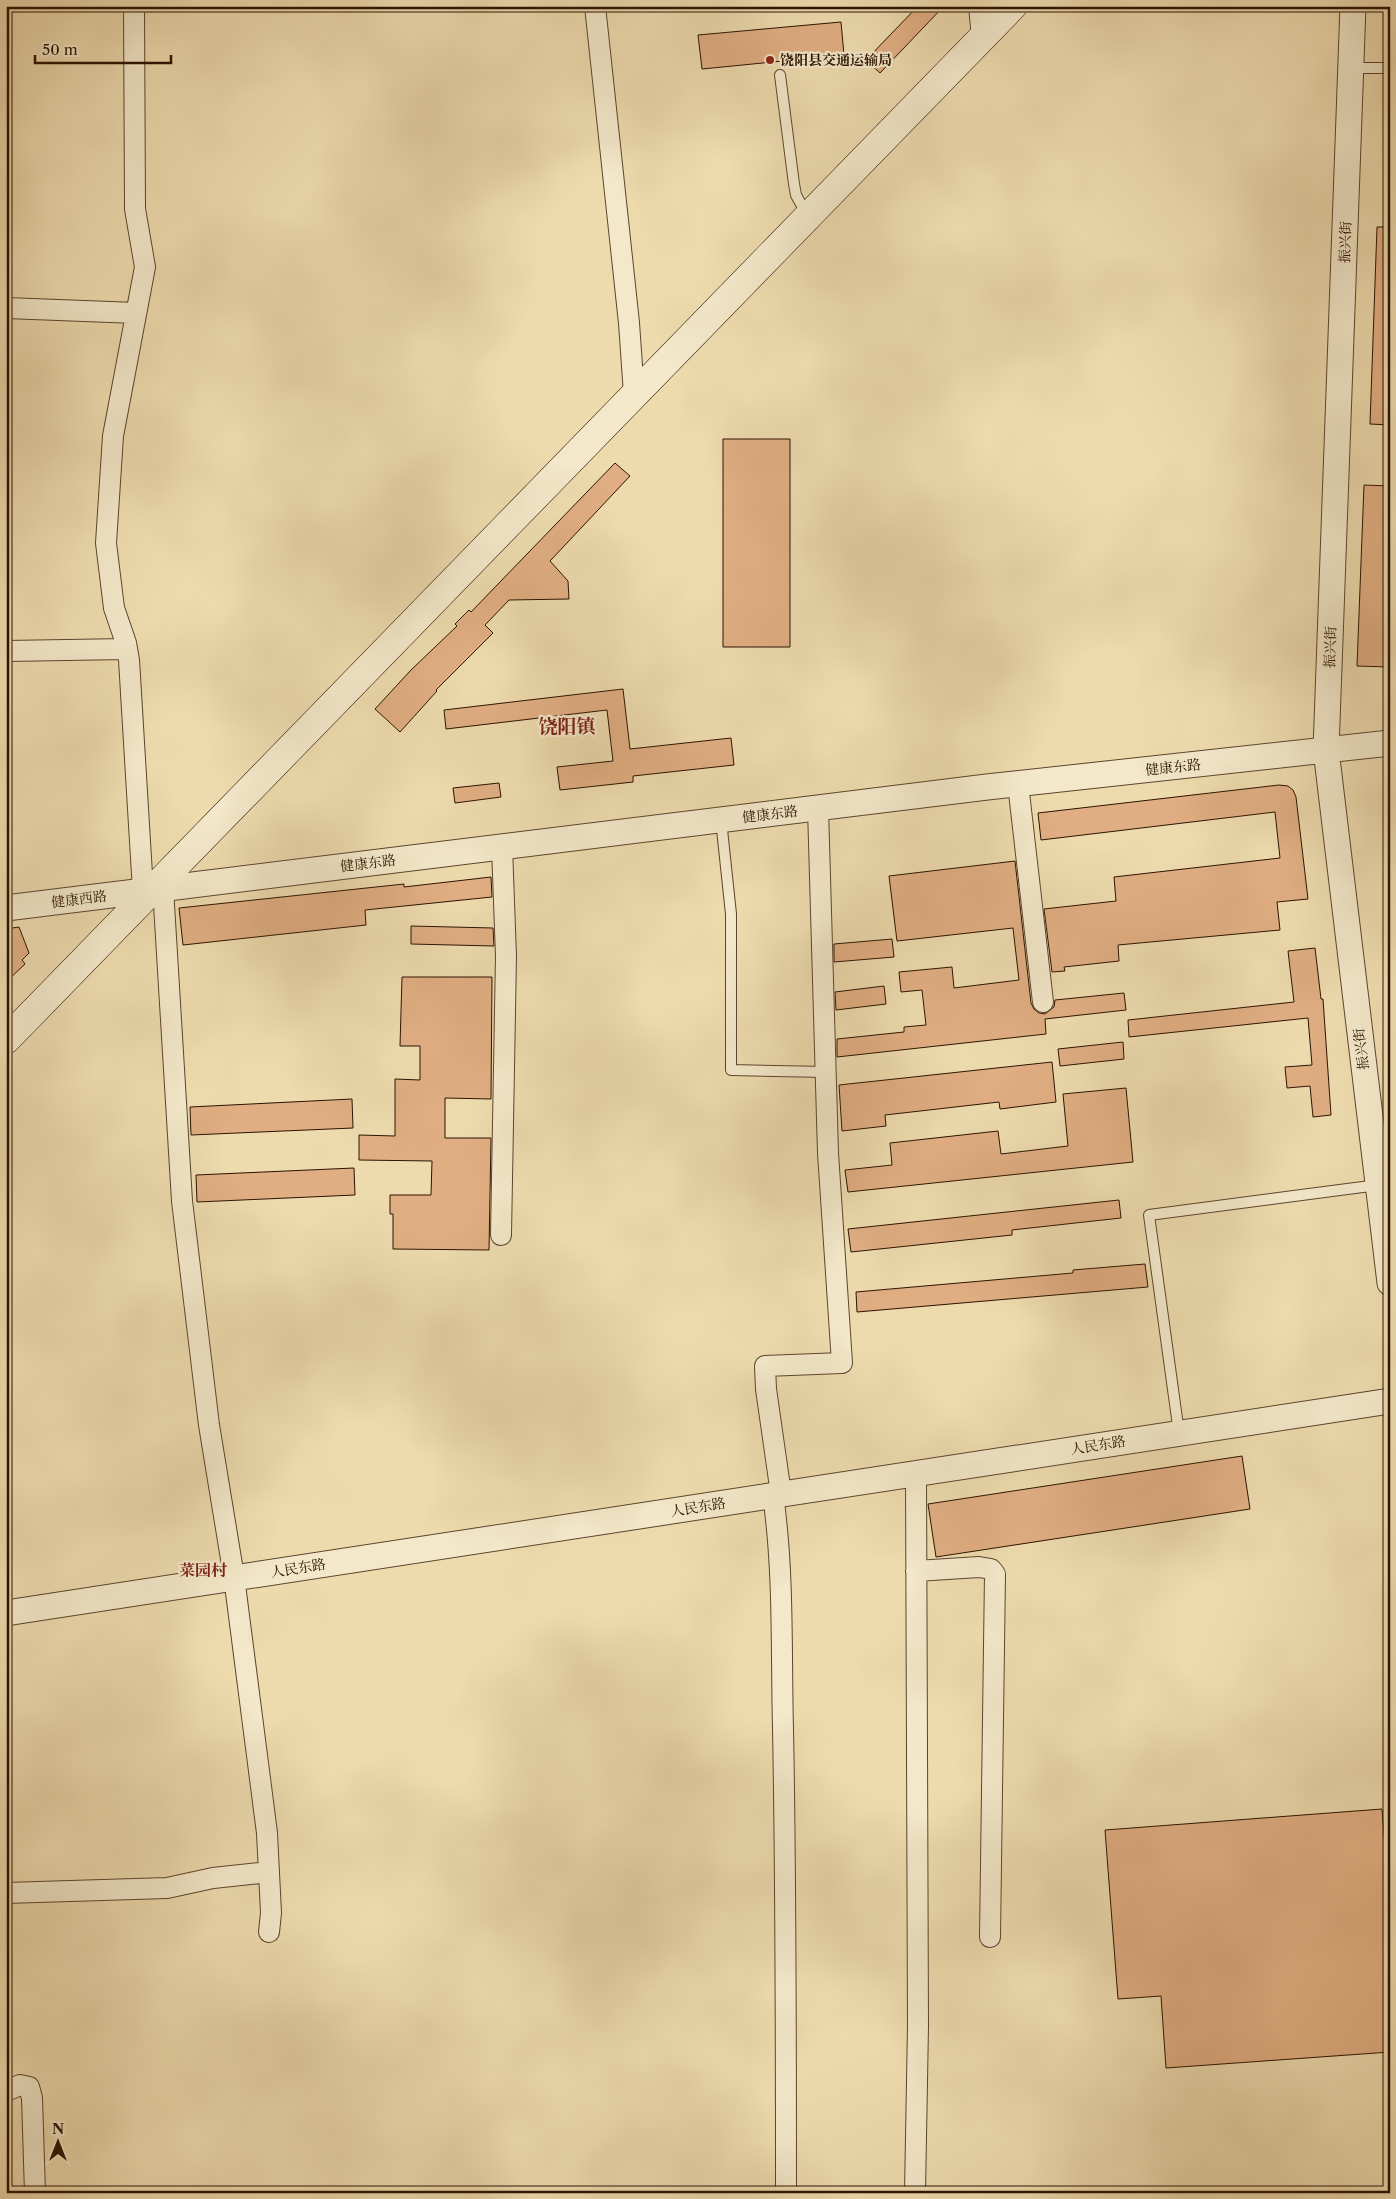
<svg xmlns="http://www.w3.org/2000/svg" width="1396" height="2199" font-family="'Libre Caslon Text','Noto Serif SC',serif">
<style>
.building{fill:#e0ae82;stroke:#2c1302}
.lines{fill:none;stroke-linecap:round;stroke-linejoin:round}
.service-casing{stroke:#5c452d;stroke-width:12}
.minor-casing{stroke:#5c452d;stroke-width:22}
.tertiary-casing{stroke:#5c452d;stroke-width:27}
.secondary-casing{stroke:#2c1302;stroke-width:29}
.service{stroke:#f3e8ca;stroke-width:10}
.minor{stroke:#f3e8ca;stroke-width:20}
.tertiary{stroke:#f3e8ca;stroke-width:25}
.secondary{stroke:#f3e8ca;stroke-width:28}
.poi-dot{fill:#8f2418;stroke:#f3e8ca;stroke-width:2}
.labels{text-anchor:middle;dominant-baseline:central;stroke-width:4.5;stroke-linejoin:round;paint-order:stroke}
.poi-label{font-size:14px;font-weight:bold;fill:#2c1302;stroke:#f3e8ca;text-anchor:start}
.street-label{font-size:14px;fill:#2c1302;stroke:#f3e8ca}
.quarter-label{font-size:16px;font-weight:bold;fill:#7a1f14;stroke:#f3e8ca}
.district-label{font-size:19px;font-weight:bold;fill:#7a1f14;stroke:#f3e8ca}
</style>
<rect width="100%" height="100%" fill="#eddbae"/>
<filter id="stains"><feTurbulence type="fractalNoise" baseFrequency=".004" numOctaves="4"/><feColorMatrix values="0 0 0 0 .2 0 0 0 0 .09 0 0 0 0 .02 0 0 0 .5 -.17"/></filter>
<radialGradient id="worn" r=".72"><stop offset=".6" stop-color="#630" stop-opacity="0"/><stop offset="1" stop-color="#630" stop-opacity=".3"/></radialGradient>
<path class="building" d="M 918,6 L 944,6 L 880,73 L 866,60 Z
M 841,22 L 844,55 L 702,69 L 698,35 Z
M 1377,227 L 1390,227 L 1390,425 L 1370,424 Z
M 723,439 L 790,439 L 790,647 L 723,647 Z
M 615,463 L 630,476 L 550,561 L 568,581 L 569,599 L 509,600 L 485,625 L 493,633 L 436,690 L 437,691 L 400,732 L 375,709 L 411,670 L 457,626 L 455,624 L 469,610 L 471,612 Z
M 1364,485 L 1390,486 L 1390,667 L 1357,666 Z
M 623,689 L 630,749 L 731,738 L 734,765 L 633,776 L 633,782 L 560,790 L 557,767 L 613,761 L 607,710 L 446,729 L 444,710 Z
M 499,783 L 501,797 L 455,803 L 453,788 Z
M 1279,785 L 1288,786 L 1293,790 L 1296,797 L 1308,899 L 1277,902 L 1280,930 L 1118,945 L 1119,961 L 1064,967 L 1065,971 L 1052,972 L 1044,909 L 1116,901 L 1114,877 L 1280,858 L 1275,812 L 1041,840 L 1038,813 Z
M 1015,861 L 1031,1003 L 1034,1009 L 1039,1013 L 1045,1014 L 1054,1007 L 1055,1000 L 1124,993 L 1126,1010 L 1045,1019 L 1046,1034 L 837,1057 L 837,1039 L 904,1032 L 904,1027 L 926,1025 L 922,990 L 901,992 L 899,972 L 952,967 L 954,988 L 1019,980 L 1013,928 L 897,941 L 889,876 Z
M 491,877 L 492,897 L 365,910 L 366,925 L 183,945 L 179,908 L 404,884 L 404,887 Z
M 411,926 L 493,928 L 494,946 L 411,944 Z
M 19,927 L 29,953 L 22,960 L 25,964 L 6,982 L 6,929 Z
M 892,939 L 894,957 L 834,962 L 834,944 Z
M 1315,948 L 1321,999 L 1323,999 L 1331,1115 L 1313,1117 L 1310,1086 L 1287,1088 L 1285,1067 L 1312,1065 L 1308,1018 L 1129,1037 L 1128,1020 L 1294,1002 L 1288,951 Z
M 402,977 L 492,977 L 491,1099 L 445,1098 L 445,1138 L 491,1138 L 489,1250 L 393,1249 L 393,1214 L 390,1214 L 390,1195 L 431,1195 L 432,1161 L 359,1160 L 359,1135 L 395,1136 L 395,1079 L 420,1080 L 420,1046 L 400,1046 Z
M 884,986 L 886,1004 L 836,1010 L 835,992 Z
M 1123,1042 L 1124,1059 L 1060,1066 L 1058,1049 Z
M 1052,1062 L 1056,1102 L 1000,1109 L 999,1102 L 885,1115 L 886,1126 L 842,1131 L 839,1085 Z
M 1126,1088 L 1133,1162 L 848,1192 L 845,1170 L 892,1165 L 890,1143 L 998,1131 L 1001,1154 L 1068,1146 L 1063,1094 Z
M 352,1099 L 353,1128 L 191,1135 L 190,1107 Z
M 354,1168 L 355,1195 L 197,1202 L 196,1175 Z
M 1119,1200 L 1121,1218 L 1012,1230 L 1012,1235 L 851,1252 L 848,1229 Z
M 1145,1264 L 1148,1287 L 857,1312 L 856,1292 L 1073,1273 L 1073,1270 Z
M 1242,1456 L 1250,1509 L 936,1557 L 928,1504 Z
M 1382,1809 L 1390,1917 L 1390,2052 L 1166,2068 L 1161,1996 L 1118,1999 L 1105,1830 Z"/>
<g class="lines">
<g class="service-casing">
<path id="service" d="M 1352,68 L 1390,68
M 780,75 L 794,184 L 796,195 L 807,215
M 721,820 L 731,914 L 731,1070 L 826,1072
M 1179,1433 L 1149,1215 L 1378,1185"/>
</g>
<g class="minor-casing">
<path id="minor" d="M 134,6 L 135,209 L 145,267 L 113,436 L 106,543 L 114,608 L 126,643 L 129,660 L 143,891
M 595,6 L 629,323 L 634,394
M 979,6 L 982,38
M 6,308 L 136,313
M 6,651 L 127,649
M 1018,784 L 1043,1002
M 163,888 L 182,1201 L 209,1425 L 234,1577 L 267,1833 L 271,1913 L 269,1932
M 501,1235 L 506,956 L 502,847
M 781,1494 L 766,1389 L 765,1366 L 842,1363 L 828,1153 L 818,808
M 773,1495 C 784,1572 781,1651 783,1729 C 786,1883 786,2038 786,2193
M 916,1571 L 979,1567 L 991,1569 L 995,1574 L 990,1937
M 6,1893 L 167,1888 L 213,1878 L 269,1872
M 6,2091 L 20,2085 L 29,2087 L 32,2098 L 35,2193
M 915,2193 L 918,2026 L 916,1473"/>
</g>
<g class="tertiary-casing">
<path id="tertiary" d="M 1353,6 L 1326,750 L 1390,1283
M 6,908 L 987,787 L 1390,743
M 6,1613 L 1390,1401"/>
</g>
<g class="secondary-casing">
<path id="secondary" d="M 6,1040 L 1013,6"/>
</g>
<use href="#service" class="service"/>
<use href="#minor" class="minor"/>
<use href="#tertiary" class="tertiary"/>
<use href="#secondary" class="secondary"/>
</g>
<circle class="poi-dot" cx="770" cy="60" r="5"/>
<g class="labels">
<g class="poi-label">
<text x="780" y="60">饶阳县交通运输局</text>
</g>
<g class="street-label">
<text transform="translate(1345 242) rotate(-88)">振兴街</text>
<text transform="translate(1330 647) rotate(-88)">振兴街</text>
<text transform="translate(1173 767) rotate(-6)">健康东路</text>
<text transform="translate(770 814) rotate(-7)">健康东路</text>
<text transform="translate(368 863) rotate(-7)">健康东路</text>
<text transform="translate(79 899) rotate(-7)">健康西路</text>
<text transform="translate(1361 1049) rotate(-97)">振兴街</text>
<text transform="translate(1098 1445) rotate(-9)">人民东路</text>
<text transform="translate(698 1507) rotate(-9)">人民东路</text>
<text transform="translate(298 1568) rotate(-9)">人民东路</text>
</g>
<g class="quarter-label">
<text x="203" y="1570">菜园村</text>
</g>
<g class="district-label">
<text x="567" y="726">饶阳镇</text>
</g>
</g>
<rect width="1396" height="2199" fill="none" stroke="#eddbae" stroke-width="25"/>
<rect x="8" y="8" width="1381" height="2184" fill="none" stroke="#2c1302" stroke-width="2.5"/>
<rect x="12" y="12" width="1371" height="2174" fill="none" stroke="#2c1302"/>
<g transform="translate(58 2142)" stroke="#f3e8ca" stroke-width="4" paint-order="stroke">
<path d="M0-4L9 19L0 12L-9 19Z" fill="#2c1302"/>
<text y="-8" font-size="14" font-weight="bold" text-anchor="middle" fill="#2c1302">N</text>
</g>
<path d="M35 55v8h136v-8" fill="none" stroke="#2c1302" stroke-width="2.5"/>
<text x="42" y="55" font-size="15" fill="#2c1302" stroke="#f3e8ca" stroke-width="4" paint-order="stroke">50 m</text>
<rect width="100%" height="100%" filter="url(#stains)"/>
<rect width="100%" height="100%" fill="url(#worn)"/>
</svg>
